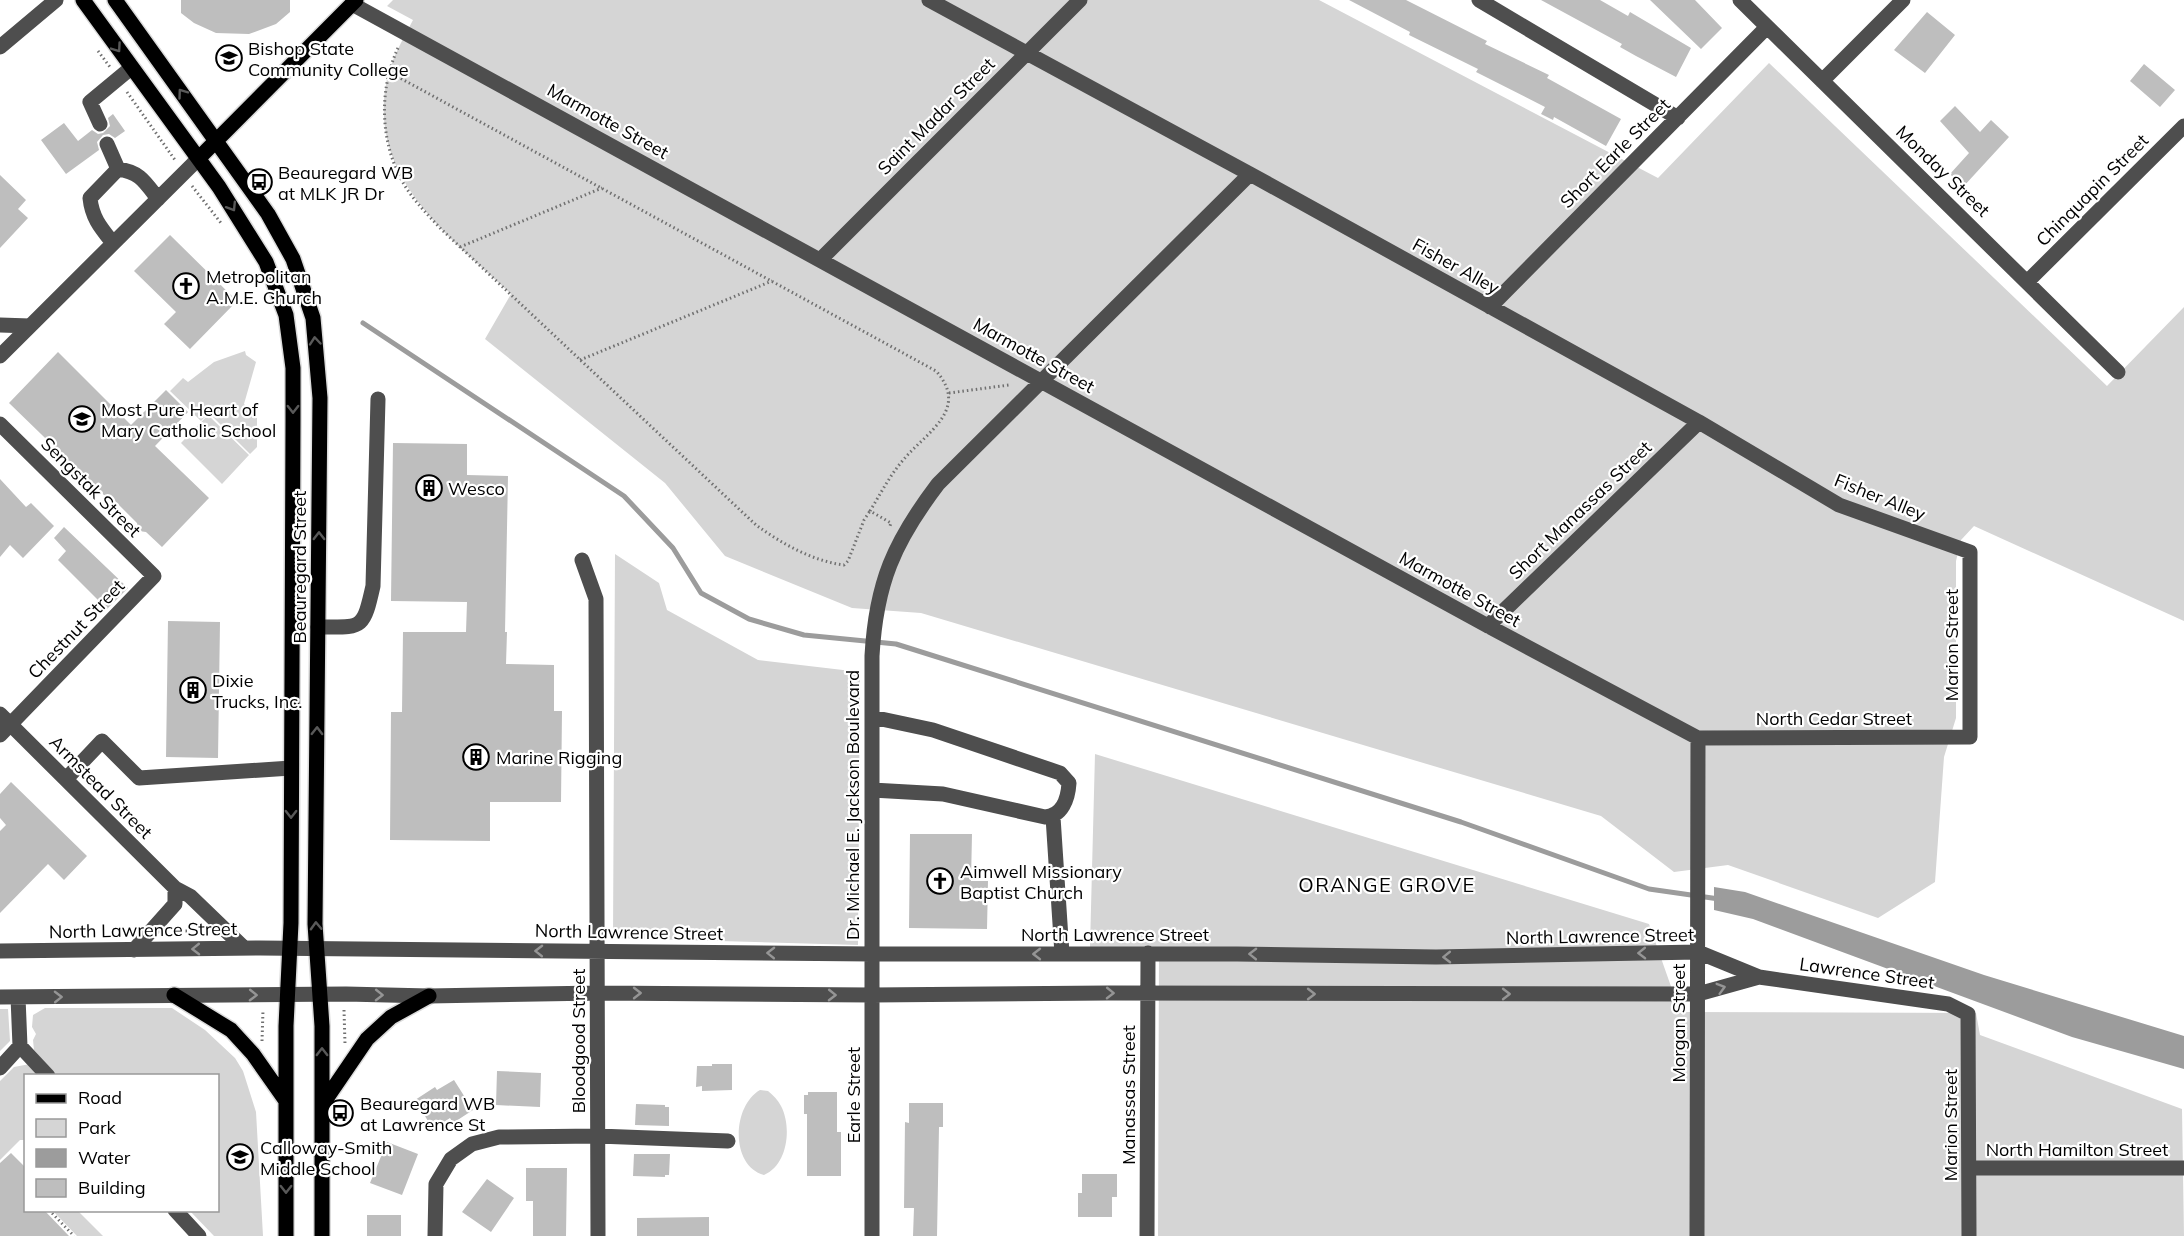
<svg xmlns="http://www.w3.org/2000/svg" width="2184" height="1236" font-family="Mulish,sans-serif">
<style>
.green{fill:#d5d5d5}
.water{fill:#9c9c9c}
.lines{fill:none;stroke-linecap:round;stroke-linejoin:round}
.stream{stroke:#9c9c9c;stroke-width:5}
.building{fill:#bebebe}
.major-casing{stroke:#dbdbdb;stroke-width:18}
.path{stroke:#707070;stroke-width:3;stroke-dasharray:1.5 3;stroke-linecap:butt}
.minor{stroke:#4e4e4e;stroke-width:15}
.major{stroke:#000;stroke-width:15}
.oneway{stroke:#595959}
.oneway2{stroke:#959595}
.labels{text-anchor:middle;dominant-baseline:central;stroke-width:4.5;stroke-linejoin:round;paint-order:stroke}
.poi-label{font-size:18px;fill:#000;stroke:#fff;text-anchor:start}
.street-label{font-size:18px;fill:#000;stroke:#fff}
.neighbourhood-label{font-size:20px;letter-spacing:1.5px;fill:#000;stroke:#fff}
</style>
<rect width="100%" height="100%" fill="#fff"/>
<path class="green" d="M 393,0 L 1319,0 L 1658,178 L 1769,63 L 2107,386 L 2184,307 L 2184,621 L 1974,526 L 1961,540 L 1956,561 L 1956,718 L 1944,757 L 1935,882 L 1878,918 L 1728,865 L 1674,872 L 1601,816 L 921,613 L 852,608 L 725,556 L 665,483 L 485,339 L 511,294 C 449,236 366,177 387,79 C 392,58 403,39 413,20 L 387,6 Z
M 245,351 L 246,355 L 256,362 L 244,404 L 257,418 L 257,447 L 250,454 L 209,413 L 201,421 L 170,391 L 183,378 L 188,382 L 214,362 Z
M 208,415 L 249,455 L 222,484 L 181,443 Z
M 615,554 L 659,583 L 667,610 L 758,660 L 860,672 L 858,945 L 613,938 Z
M 1095,754 L 1649,924 L 1680,1012 L 1976,1013 L 1980,1035 L 2182,1109 L 2184,1236 L 1158,1236 L 1159,948 L 1090,947 Z
M 45,1008 L 172,1008 L 205,1030 L 235,1058 L 243,1071 L 256,1112 L 263,1236 L 214,1236 L 190,1211 L 218,1210 L 218,1076 L 56,1075 L 34,1050 L 33,1040 L 36,1034 L 32,1027 L 33,1015 Z
M 0,1009 L 8,1009 L 10,1041 L 0,1051 Z
M 30,1064 L 41,1075 L 26,1076 L 25,1140 L 20,1140 L 0,1160 L 0,1081 L 14,1067 Z
M 760,1090 L 768,1091 C 773,1095 778,1100 781,1106 C 792,1127 788,1165 764,1175 C 730,1166 732,1106 760,1090 Z
M 53,1211 L 78,1211 L 103,1236 L 77,1236 Z"/>
<path class="water" d="M 1714,887 L 1745,892 L 1984,975 L 2184,1036 L 2184,1069 L 2072,1037 L 1753,919 L 1714,910 Z"/>
<g class="lines">
<path class="stream" d="M 363,323 L 624,496 L 673,548 L 701,593 L 749,619 L 804,635 L 896,644 L 1461,822 L 1649,889 L 1719,899"/>
</g>
<path class="building" d="M 181,0 L 290,0 L 290,12 L 276,24 L 249,34 L 216,33 L 194,23 L 181,13 Z
M 1349,0 L 1406,0 L 1487,41 L 1485,44 L 1549,75 L 1547,78 L 1621,119 L 1606,146 L 1554,117 L 1553,120 L 1541,114 L 1545,107 L 1476,72 L 1478,69 L 1409,35 L 1410,32 Z
M 1541,0 L 1600,0 L 1628,16 L 1630,12 L 1691,48 L 1676,77 L 1636,56 L 1620,47 L 1622,44 Z
M 1650,0 L 1695,0 L 1722,28 L 1701,49 Z
M 1927,12 L 1955,35 L 1925,73 L 1894,50 Z
M 2144,64 L 2175,90 L 2160,107 L 2130,81 Z
M 1955,106 L 1980,132 L 1991,120 L 2009,137 L 1963,187 L 1950,174 L 1969,153 L 1940,121 Z
M 113,114 L 125,131 L 115,138 L 109,134 L 103,135 L 97,142 L 99,150 L 66,174 L 41,140 L 64,123 L 78,141 L 92,130 L 98,134 L 103,133 L 110,126 L 108,118 Z
M 0,175 L 26,200 L 18,209 L 28,218 L 0,248 Z
M 170,235 L 237,301 L 190,349 L 164,324 L 176,312 L 134,271 Z
M 58,352 L 131,425 L 166,390 L 188,412 L 155,446 L 209,498 L 162,547 L 146,532 L 139,531 L 137,523 L 109,495 L 106,497 L 9,403 Z
M 393,443 L 467,444 L 467,475 L 508,476 L 505,632 L 507,632 L 506,664 L 554,665 L 554,711 L 562,711 L 561,802 L 490,802 L 490,841 L 390,840 L 391,712 L 402,712 L 403,632 L 466,632 L 467,602 L 391,601 Z
M 0,479 L 26,507 L 31,503 L 54,526 L 23,558 L 10,545 L 0,557 Z
M 64,527 L 128,588 L 107,609 L 58,560 L 66,551 L 54,538 Z
M 168,621 L 220,622 L 218,758 L 166,757 Z
M 11,782 L 87,856 L 64,880 L 48,864 L 0,913 L 0,831 L 6,825 L 0,818 L 0,794 Z
M 910,834 L 972,834 L 971,881 L 988,881 L 987,929 L 909,928 Z
M 712,1064 L 732,1064 L 732,1090 L 702,1091 L 702,1086 L 696,1087 L 697,1066 L 712,1066 Z
M 497,1071 L 541,1073 L 540,1107 L 496,1105 Z
M 454,1080 L 473,1110 L 453,1123 L 450,1118 L 433,1129 L 415,1100 L 435,1087 L 437,1090 Z
M 808,1092 L 837,1092 L 837,1132 L 841,1132 L 841,1176 L 807,1176 L 807,1114 L 804,1114 L 804,1095 L 808,1095 Z
M 909,1103 L 943,1103 L 943,1127 L 939,1127 L 937,1236 L 913,1236 L 914,1208 L 904,1208 L 905,1122 L 909,1123 Z
M 636,1104 L 665,1105 L 665,1107 L 669,1107 L 669,1126 L 635,1125 Z
M 387,1142 L 418,1154 L 402,1195 L 370,1183 Z
M 11,1153 L 26,1168 L 26,1210 L 44,1210 L 69,1236 L 0,1236 L 0,1163 Z
M 634,1154 L 670,1154 L 669,1175 L 665,1175 L 665,1177 L 633,1176 Z
M 526,1168 L 567,1168 L 566,1236 L 533,1236 L 533,1201 L 526,1201 Z
M 1082,1174 L 1117,1174 L 1117,1197 L 1112,1197 L 1112,1217 L 1078,1217 L 1078,1193 L 1082,1193 Z
M 487,1179 L 514,1198 L 491,1232 L 462,1212 Z
M 367,1215 L 401,1215 L 401,1236 L 367,1236 Z
M 709,1217 L 709,1236 L 637,1236 L 637,1218 Z"/>
<g class="lines">
<g class="major-casing">
<path id="major" d="M 83,0 L 219,187 L 266,262 L 286,315 L 293,368 L 293,421 L 291,923 L 286,1026 L 286,1236
M 115,0 L 268,214 L 293,259 L 313,318 L 320,398 L 315,924 L 322,1026 L 322,1236
M 199,158 L 356,0
M 174,995 L 231,1030 L 253,1054 L 286,1101
M 322,1105 L 367,1039 L 391,1017 L 429,996"/>
</g>
<path class="path" d="M 398,48 C 378,91 380,145 405,186 C 415,202 428,215 441,229 L 756,525 C 781,543 812,561 844,565 L 848,561 L 864,520 L 870,511
M 98,51 L 110,67
M 389,72 L 936,371 C 970,409 927,432 904,459 C 890,475 881,493 870,511 L 891,523 L 890,526
M 127,92 L 175,160
M 192,186 L 221,223
M 460,247 L 602,188
M 580,360 L 772,281
M 949,393 L 1009,385
M 172,931 L 190,931
M 344,1010 L 345,1044
M 262,1041 L 263,1010
M 49,1210 L 74,1236"/>
<path class="minor" d="M 1479,0 L 1678,118
M 1740,0 L 2118,372
M 352,4 L 1488,626 L 1698,738 L 1970,737 L 1970,552 L 1839,505 L 1699,422 L 1250,174 L 929,0
M 0,47 L 56,0
M 1822,81 L 1903,0
M 100,124 L 90,102 L 131,68
M 107,144 L 118,169
M 113,243 C 101,228 92,218 90,198 L 118,169 C 140,172 145,182 158,199
M 820,260 L 1080,0
M 2028,281 L 2184,126
M 1490,307 L 1767,27
M 0,325 L 30,326
M 0,356 L 199,158
M 0,424 L 154,576 L 0,735
M 582,560 L 596,599 L 598,1236
M 1488,626 L 1699,422
M 318,627 C 362,627 363,631 373,586 L 378,399
M 0,714 L 175,888 L 190,896 L 244,948
M 872,717 L 933,730 L 1060,773 L 1069,783 C 1068,799 1062,816 1045,817 L 943,794 L 872,790
M 66,779 L 102,741 L 139,778 L 291,768
M 1053,817 L 1062,954
M 134,950 L 175,904 L 175,888
M 0,951 L 260,948 L 872,954 L 1237,954 L 1436,957 L 1698,952 L 1759,977 L 1948,1004 L 1968,1014 L 1969,1236
M 0,997 L 346,994 L 429,996 L 598,993 L 872,995 L 1108,993 L 1698,994 L 1759,977
M 20,1046 L 48,1076
M 0,1068 L 20,1046 L 18,997
M 1970,1168 L 2184,1168
M 175,1210 L 199,1236
M 435,1236 L 436,1184 L 451,1159 L 472,1144 L 499,1137 L 598,1136 L 728,1141
M 872,1236 L 872,656 C 876,583 894,542 938,484 L 1250,174
M 1147,1236 L 1148,953
M 1697,1236 L 1698,738"/>
<use href="#major" class="major"/>
</g>
<defs><path id="oneway-chevron" d="M-2-3.5L2.5 0L-2 3.5" fill="none" stroke-width="1.6" stroke-linecap="round" stroke-linejoin="round" transform="scale(1.5)"/></defs>
<g class="oneway">
<use href="#oneway-chevron" transform="translate(117 48) rotate(55)"/>
<use href="#oneway-chevron" transform="translate(182 93) rotate(-126)"/>
<use href="#oneway-chevron" transform="translate(232 207) rotate(58)"/>
<use href="#oneway-chevron" transform="translate(315 341) rotate(-95)"/>
<use href="#oneway-chevron" transform="translate(293 409) rotate(90)"/>
<use href="#oneway-chevron" transform="translate(319 536) rotate(-90)"/>
<use href="#oneway-chevron" transform="translate(317 731) rotate(-89)"/>
<use href="#oneway-chevron" transform="translate(291 814) rotate(90)"/>
<use href="#oneway-chevron" transform="translate(316 926) rotate(-92)"/>
<use href="#oneway-chevron" transform="translate(322 1052) rotate(-90)"/>
<use href="#oneway-chevron" transform="translate(286 1189) rotate(90)"/>
</g>
<g class="oneway2">
<use href="#oneway-chevron" transform="translate(196 949) rotate(179)"/>
<use href="#oneway-chevron" transform="translate(539 951) rotate(-179)"/>
<use href="#oneway-chevron" transform="translate(771 953) rotate(-179)"/>
<use href="#oneway-chevron" transform="translate(1642 953) rotate(179)"/>
<use href="#oneway-chevron" transform="translate(1037 954) rotate(180)"/>
<use href="#oneway-chevron" transform="translate(1253 954) rotate(-179)"/>
<use href="#oneway-chevron" transform="translate(1447 957) rotate(179)"/>
<use href="#oneway-chevron" transform="translate(1721 988) rotate(-16)"/>
<use href="#oneway-chevron" transform="translate(637 993)"/>
<use href="#oneway-chevron" transform="translate(1110 993) rotate(1)"/>
<use href="#oneway-chevron" transform="translate(1311 994)"/>
<use href="#oneway-chevron" transform="translate(1506 994)"/>
<use href="#oneway-chevron" transform="translate(253 995) rotate(1)"/>
<use href="#oneway-chevron" transform="translate(379 995) rotate(1)"/>
<use href="#oneway-chevron" transform="translate(832 995) rotate(1)"/>
<use href="#oneway-chevron" transform="translate(58 997) rotate(-1)"/>
</g>
<defs>
<g id="university-ring" transform="scale(1.35)"><circle r="9.5" fill="#fff" stroke="#000" stroke-width="1.5"/><path d="M0-5L7-2L0 1L-7-2ZM-4 1L0 2.5L4 1V4Q0 6-4 4Z" fill="#000"/></g>
<g id="bus-ring" transform="scale(1.35)"><circle r="9.5" fill="#fff" stroke="#000" stroke-width="1.5"/><path d="M-5-6H5V4H4V6H2V4H-2V6H-4V4H-5ZM-3.5-4V0h7V-4ZM-3.5 1.2v1.5H-2V1.2ZM2 1.2v1.5H3.5V1.2Z" fill="#000"/></g>
<g id="church-ring" transform="scale(1.35)"><circle r="9.5" fill="#fff" stroke="#000" stroke-width="1.5"/><path d="M-1.2-6h2.4v3.5h3.3v2.4h-3.3V6h-2.4V-.1h-3.3v-2.4h3.3Z" fill="#000"/></g>
<g id="school-ring" transform="scale(1.35)"><circle r="9.5" fill="#fff" stroke="#000" stroke-width="1.5"/><path d="M0-5L7-2L0 1L-7-2ZM-4 1L0 2.5L4 1V4Q0 6-4 4Z" fill="#000"/></g>
<g id="building-ring" transform="scale(1.35)"><circle r="9.5" fill="#fff" stroke="#000" stroke-width="1.5"/><path d="M-4-6H4V6H1V3H-1V6H-4ZM-2.5-4.3h1.7v1.8h-1.7ZM.8-4.3h1.7v1.8H.8ZM-2.5-1h1.7V.8h-1.7ZM.8-1h1.7V.8H.8Z" fill="#000"/></g>
</defs>
<g fill-rule="evenodd">
<use href="#university-ring" x="229" y="58"/>
<use href="#bus-ring" x="259" y="182"/>
<use href="#church-ring" x="186" y="286"/>
<use href="#school-ring" x="82" y="419"/>
<use href="#building-ring" x="429" y="488"/>
<use href="#building-ring" x="193" y="690"/>
<use href="#building-ring" x="476" y="757"/>
<use href="#church-ring" x="940" y="881"/>
<use href="#bus-ring" x="340" y="1113"/>
<use href="#school-ring" x="240" y="1157"/>
</g>
<g class="labels">
<g class="poi-label">
<text x="248" y="48">Bishop State<tspan x="248" dy="21">Community College</tspan></text>
<text x="278" y="172">Beauregard WB<tspan x="278" dy="21">at MLK JR Dr</tspan></text>
<text x="206" y="276">Metropolitan<tspan x="206" dy="21">A.M.E. Church</tspan></text>
<text x="101" y="409">Most Pure Heart of<tspan x="101" dy="21">Mary Catholic School</tspan></text>
<text x="448" y="488">Wesco</text>
<text x="212" y="680">Dixie<tspan x="212" dy="21">Trucks, Inc.</tspan></text>
<text x="496" y="757">Marine Rigging</text>
<text x="960" y="871">Aimwell Missionary<tspan x="960" dy="21">Baptist Church</tspan></text>
<text x="360" y="1103">Beauregard WB<tspan x="360" dy="21">at Lawrence St</tspan></text>
<text x="260" y="1147">Calloway-Smith<tspan x="260" dy="21">Middle School</tspan></text>
</g>
<g class="street-label">
<text transform="translate(936 116) rotate(-45)">Saint Madar Street</text>
<text transform="translate(608 121) rotate(29)">Marmotte Street</text>
<text transform="translate(1615 153) rotate(-45)">Short Earle Street</text>
<text transform="translate(1943 171) rotate(44)">Monday Street</text>
<text transform="translate(2092 190) rotate(-45)">Chinquapin Street</text>
<text transform="translate(1456 266) rotate(29)">Fisher Alley</text>
<text transform="translate(1034 355) rotate(29)">Marmotte Street</text>
<text transform="translate(91 487) rotate(45)">Sengstak Street</text>
<text transform="translate(1880 497) rotate(22)">Fisher Alley</text>
<text transform="translate(1580 510) rotate(-44)">Short Manassas Street</text>
<text transform="translate(299 567) rotate(-90)">Beauregard Street</text>
<text transform="translate(1460 589) rotate(29)">Marmotte Street</text>
<text transform="translate(76 629) rotate(-46)">Chestnut Street</text>
<text transform="translate(1951 645) rotate(-90)">Marion Street</text>
<text x="1834" y="718">North Cedar Street</text>
<text transform="translate(101 787) rotate(45)">Armstead Street</text>
<text transform="translate(852 805) rotate(-90)">Dr. Michael E. Jackson Boulevard</text>
<text transform="translate(143 930) rotate(-1)">North Lawrence Street</text>
<text transform="translate(629 932) rotate(1)">North Lawrence Street</text>
<text x="1115" y="934">North Lawrence Street</text>
<text transform="translate(1600 936) rotate(-1)">North Lawrence Street</text>
<text transform="translate(1867 973) rotate(8)">Lawrence Street</text>
<text transform="translate(1678 1023) rotate(-90)">Morgan Street</text>
<text transform="translate(578 1041) rotate(-90)">Bloodgood Street</text>
<text transform="translate(853 1095) rotate(-90)">Earle Street</text>
<text transform="translate(1128 1095) rotate(-90)">Manassas Street</text>
<text transform="translate(1950 1125) rotate(-90)">Marion Street</text>
<text x="2077" y="1149">North Hamilton Street</text>
</g>
<g class="neighbourhood-label">
<text x="1387" y="884">ORANGE GROVE</text>
</g>
</g>
<rect x="24" y="1074" width="195" height="138" fill="#ffffff" stroke="#999999" stroke-width="1.5"/>
<rect x="36" y="1094" width="30" height="9" fill="#000000" stroke="#999999" stroke-width="1.5"/>
<text x="78" y="1104" font-size="18" fill="#000000">Road</text>
<rect x="36" y="1119" width="30" height="18" fill="#d5d5d5" stroke="#999999" stroke-width="1.5"/>
<text x="78" y="1134" font-size="18" fill="#000000">Park</text>
<rect x="36" y="1149" width="30" height="18" fill="#9c9c9c" stroke="#999999" stroke-width="1.5"/>
<text x="78" y="1164" font-size="18" fill="#000000">Water</text>
<rect x="36" y="1179" width="30" height="18" fill="#bebebe" stroke="#999999" stroke-width="1.5"/>
<text x="78" y="1194" font-size="18" fill="#000000">Building</text>
</svg>
